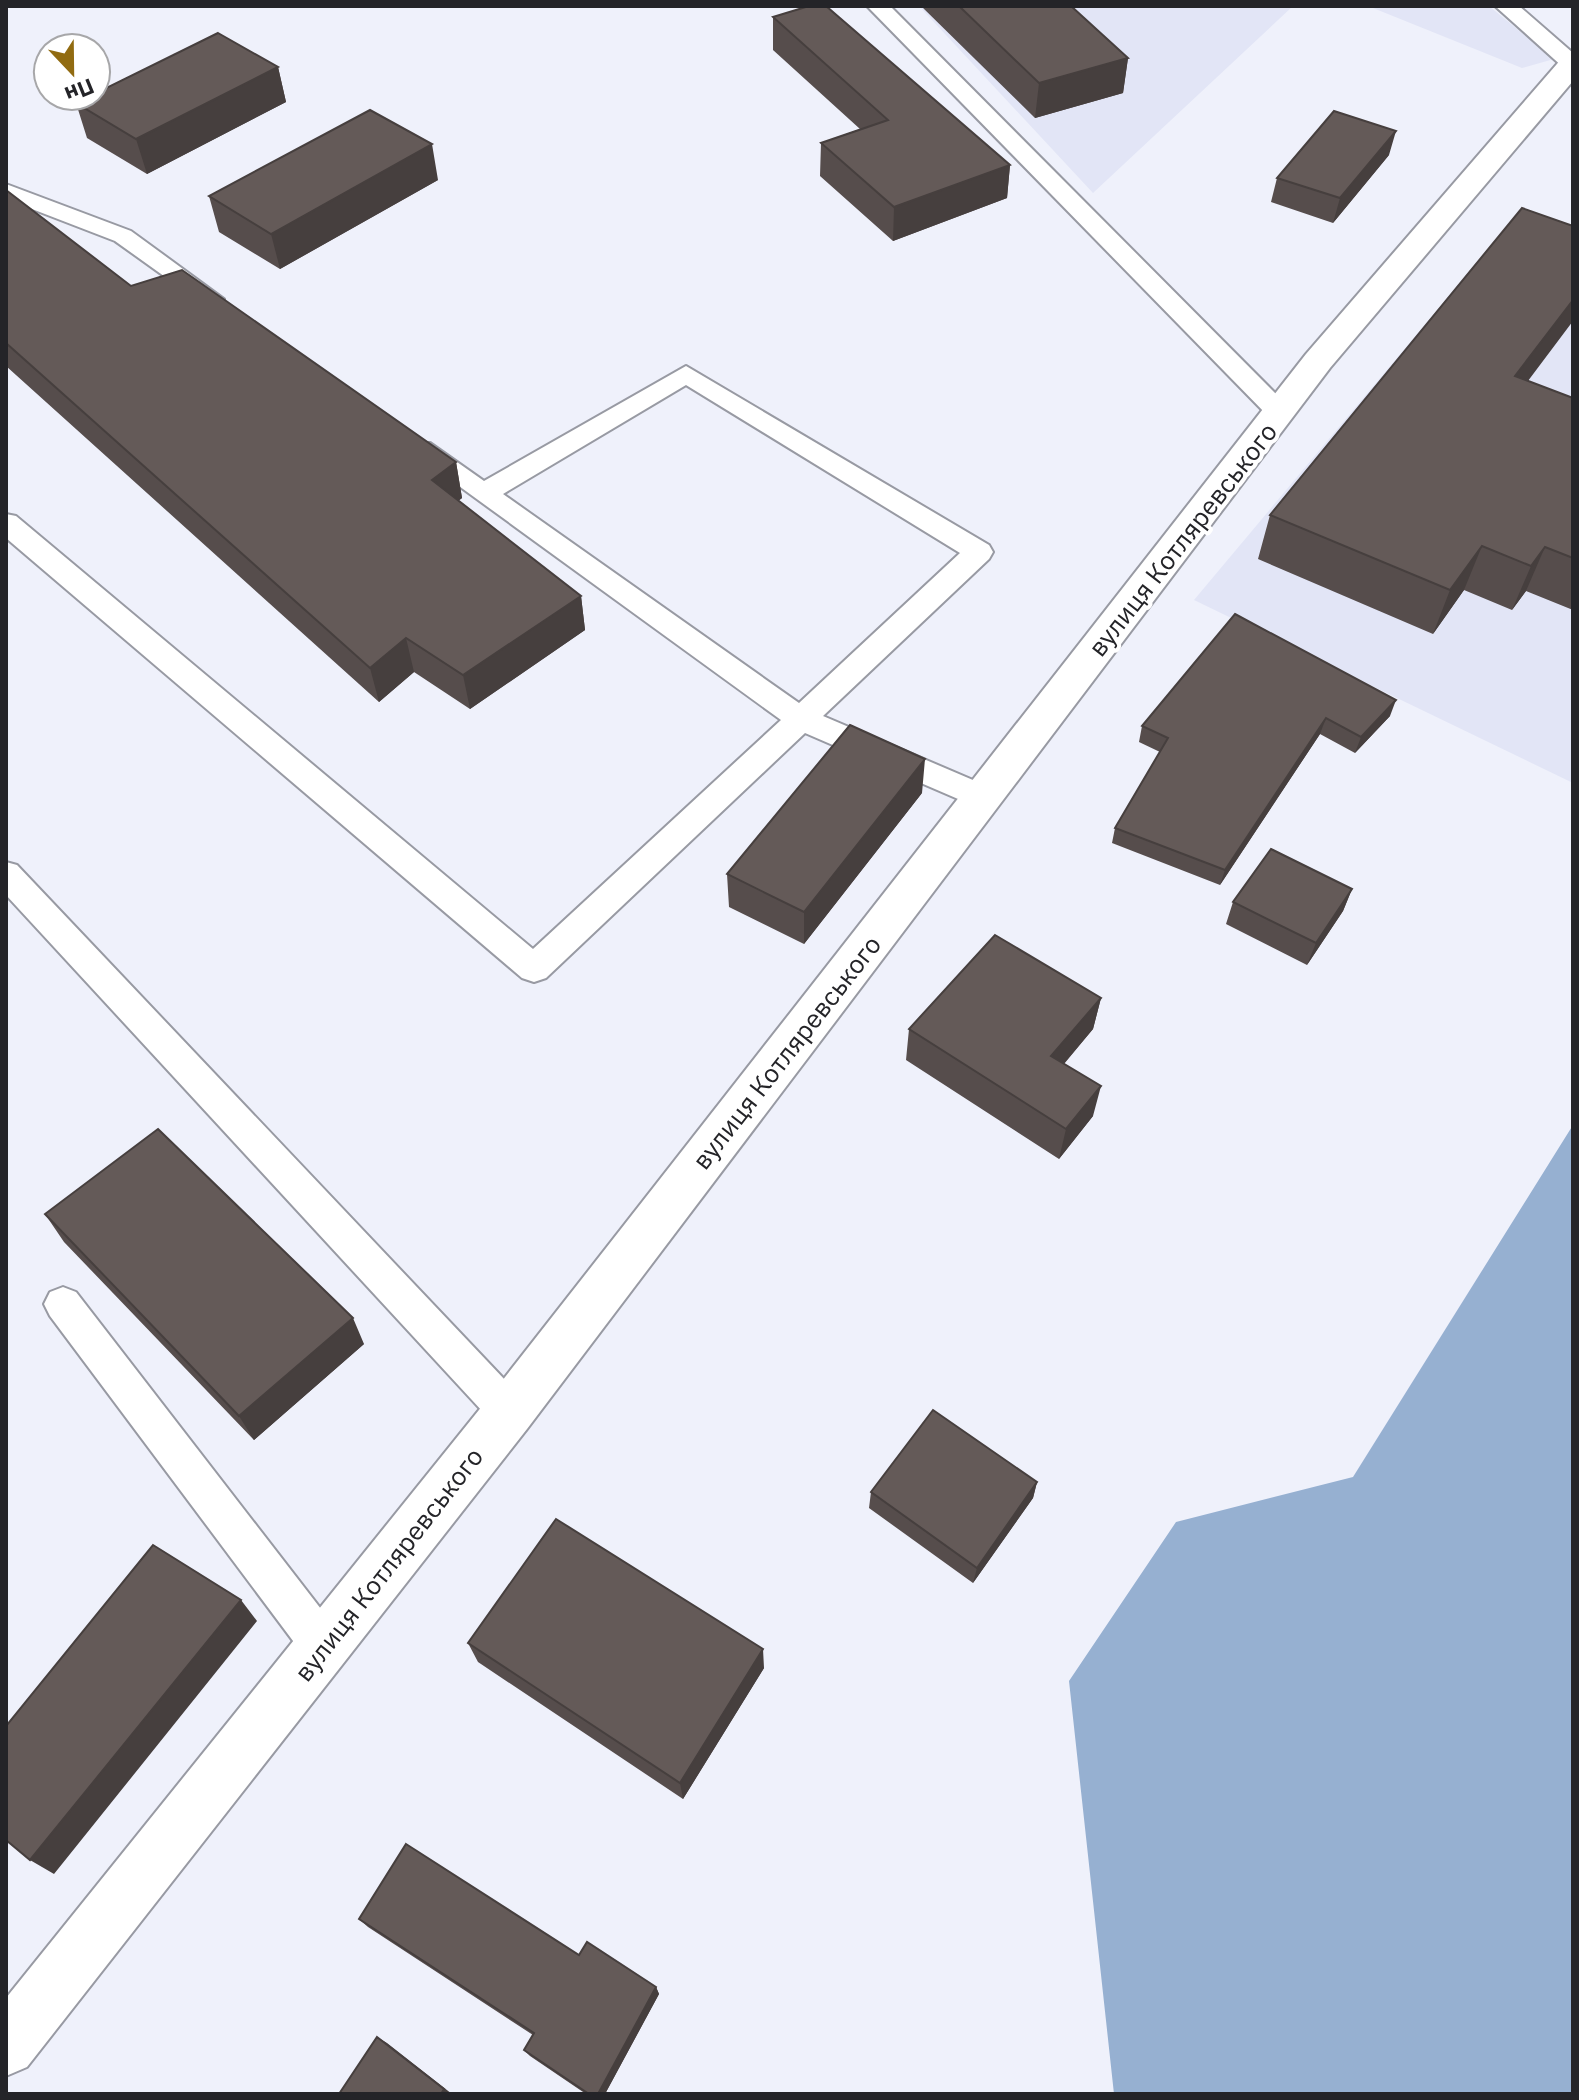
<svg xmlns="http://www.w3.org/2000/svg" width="1579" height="2100" font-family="'IBM Plex Sans',sans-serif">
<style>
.built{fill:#e2e5f6}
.water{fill:#96b0d1}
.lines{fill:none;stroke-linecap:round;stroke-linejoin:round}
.service-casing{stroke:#989aa3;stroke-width:4}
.tertiary-casing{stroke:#989aa3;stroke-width:4}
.service{fill:#fff;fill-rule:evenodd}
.tertiary{fill:#fff;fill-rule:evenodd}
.wall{fill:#564d4c}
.shaded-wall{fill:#463f3e}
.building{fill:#645a58;stroke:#463f3e;stroke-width:2}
.labels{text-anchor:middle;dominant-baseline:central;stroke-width:8;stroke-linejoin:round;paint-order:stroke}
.street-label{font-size:26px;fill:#242428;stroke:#fff}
</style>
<rect width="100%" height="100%" fill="#eff1fb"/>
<path class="built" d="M 919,6 L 1293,6 L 1093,193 Z
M 1368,6 L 1489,6 L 1554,59 L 1522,68 Z
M 1516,216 L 1573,237 L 1573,783 L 1194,600 Z"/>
<path class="water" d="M 1573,1125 L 1573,2094 L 1114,2094 L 1069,1681 L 1176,1522 L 1353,1477 Z"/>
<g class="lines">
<g class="service-casing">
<path id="service" d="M 867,6 L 890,6 L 1288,406 L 1292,412 L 1288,418 L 1270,418 Z
M 1495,6 L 1519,6 L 1573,53 L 1573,69 L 1564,68 Z
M 6,184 L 131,231 L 224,299 L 212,306 L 203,304 L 115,241 L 6,199 Z
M 686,366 L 989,545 L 993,552 L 989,559 L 823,716 L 994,789 L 998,797 L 994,805 L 983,809 L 972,805 L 805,733 L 546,978 L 534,982 L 522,978 L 6,538 L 6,514 L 16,516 L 533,949 L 781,720 L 408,449 L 412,443 L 430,443 L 484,481 ZM 686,385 L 960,553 L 799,703 L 503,494 Z
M 6,862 L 17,865 L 523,1399 L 528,1412 L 523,1425 L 509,1430 L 495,1425 L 6,895 Z
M 63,1287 L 76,1292 L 338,1631 L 344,1646 L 338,1661 L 323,1667 L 308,1661 L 50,1316 L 44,1304 L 50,1292 Z"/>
</g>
<g class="tertiary-casing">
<path id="tertiary" d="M 1573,55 L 1573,81 L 1330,368 L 527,1429 L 27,2067 L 6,2076 L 6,1998 L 491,1395 L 1306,354 L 1563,57 Z"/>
</g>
<use href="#service" class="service"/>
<use href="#tertiary" class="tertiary"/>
</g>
<path class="wall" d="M 921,6 L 1071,6 L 1128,58 L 1123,93 L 1035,118 Z
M 773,17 L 1010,165 L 1007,198 L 893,241 L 820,176 L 821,143 L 860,129 L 773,50 Z
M 278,67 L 286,102 L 147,174 L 87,138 L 76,103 Z
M 1389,155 L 1333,223 L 1271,202 L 1277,178 Z
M 438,180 L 280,269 L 219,232 L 209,196 Z
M 6,190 L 131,286 L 456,462 L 462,498 L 458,501 L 581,596 L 585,630 L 470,709 L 414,672 L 379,702 L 6,366 Z
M 1528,381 L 1573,398 L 1573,610 L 1526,591 L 1512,610 L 1464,590 L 1433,634 L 1258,559 L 1270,515 Z
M 1390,716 L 1355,753 L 1320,734 L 1220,885 L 1112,843 L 1115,828 L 1160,752 L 1139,742 L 1142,726 Z
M 922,793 L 804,944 L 729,907 L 727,874 Z
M 1352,889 L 1343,911 L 1307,965 L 1226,924 L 1233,902 Z
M 1101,998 L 1093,1029 L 1064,1064 L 1093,1116 L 1059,1159 L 906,1060 L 909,1029 Z
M 45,1214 L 364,1344 L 254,1440 L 64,1242 Z
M 1037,1482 L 1033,1498 L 973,1583 L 869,1508 L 871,1492 Z
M 468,1643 L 764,1668 L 683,1799 L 478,1662 Z
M 359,1919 L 579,1955 L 656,1987 L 659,1994 L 605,2094 L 586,2094 L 530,2056 L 524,2050 L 533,2035 L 368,1927 Z"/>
<path class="shaded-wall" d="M 1128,58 L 1123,93 L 1035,118 L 1039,83 Z
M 278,67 L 286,102 L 147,174 L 136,139 Z
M 1396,131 L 1389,155 L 1333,223 L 1340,198 Z
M 432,144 L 438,180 L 280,269 L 271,234 Z
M 1010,165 L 1007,198 L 893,241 L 894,207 Z
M 1573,300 L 1573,321 L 1498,421 L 1515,376 Z
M 456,462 L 462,498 L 438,516 L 432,480 Z
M 1482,546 L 1464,590 L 1433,634 L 1450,590 Z
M 1545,547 L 1526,591 L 1512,610 L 1531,566 Z
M 581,596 L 585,630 L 470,709 L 463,675 Z
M 406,638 L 414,672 L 379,702 L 370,668 Z
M 1396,700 L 1390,716 L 1355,753 L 1361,737 Z
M 1326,718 L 1320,734 L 1220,885 L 1225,870 Z
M 925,759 L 922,793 L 804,944 L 804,912 Z
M 1352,889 L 1343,911 L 1307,965 L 1316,943 Z
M 1101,998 L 1093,1029 L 1045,1086 L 1051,1056 Z
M 1101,1086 L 1093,1116 L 1059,1159 L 1066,1129 Z
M 353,1318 L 364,1344 L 254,1440 L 239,1416 Z
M 1037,1482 L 1033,1498 L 973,1583 L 977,1568 Z
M 241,1600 L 257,1621 L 54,1874 L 30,1860 Z
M 763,1649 L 764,1668 L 683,1799 L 680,1783 Z
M 656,1987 L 659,1994 L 605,2094 L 598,2094 Z
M 377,2037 L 387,2043 L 452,2094 L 441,2094 Z"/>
<path class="building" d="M 809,6 L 826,6 L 1010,165 L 894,207 L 821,143 L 888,120 L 773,17 Z
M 959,6 L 1071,6 L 1128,58 L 1039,83 Z
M 218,33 L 278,67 L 136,139 L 76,103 L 89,96 L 96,96 L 96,93 Z
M 370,110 L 432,144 L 271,234 L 209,196 Z
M 1334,111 L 1396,131 L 1340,198 L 1277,178 Z
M 6,190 L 131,286 L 182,270 L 456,462 L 432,480 L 581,596 L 463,675 L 406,638 L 370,668 L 6,343 Z
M 1522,208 L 1573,226 L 1573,300 L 1515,376 L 1573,398 L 1573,558 L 1545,547 L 1531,566 L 1482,546 L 1450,590 L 1270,515 Z
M 1235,614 L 1396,700 L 1361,737 L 1326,718 L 1225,870 L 1115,828 L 1168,738 L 1142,726 Z
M 850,725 L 925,759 L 804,912 L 727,874 Z
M 1271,849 L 1352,889 L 1316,943 L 1233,902 Z
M 995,935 L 1101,998 L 1051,1056 L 1101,1086 L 1066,1129 L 909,1029 Z
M 158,1129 L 353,1318 L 239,1416 L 45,1214 Z
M 933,1410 L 1037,1482 L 977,1568 L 871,1492 Z
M 556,1519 L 763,1649 L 680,1783 L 468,1643 Z
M 153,1545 L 241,1600 L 30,1860 L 6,1840 L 6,1726 Z
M 406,1844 L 579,1955 L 587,1942 L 656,1987 L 598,2094 L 589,2094 L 524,2050 L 534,2033 L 359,1919 Z
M 377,2037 L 444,2089 L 441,2094 L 339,2094 Z"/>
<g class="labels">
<g class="street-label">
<text transform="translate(1182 539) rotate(-52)">вулиця Котляревського</text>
<text transform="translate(786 1052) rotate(-52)">вулиця Котляревського</text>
<text transform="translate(388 1564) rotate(-52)">вулиця Котляревського</text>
</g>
</g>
<rect width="1579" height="2100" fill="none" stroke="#242428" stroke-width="16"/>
<g transform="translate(72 72) rotate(158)"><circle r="38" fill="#ffffff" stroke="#a7a7a9" stroke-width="2"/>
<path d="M0-6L14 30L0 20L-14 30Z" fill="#916b11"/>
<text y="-12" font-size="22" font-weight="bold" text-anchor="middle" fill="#242428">Пн</text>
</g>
</svg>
